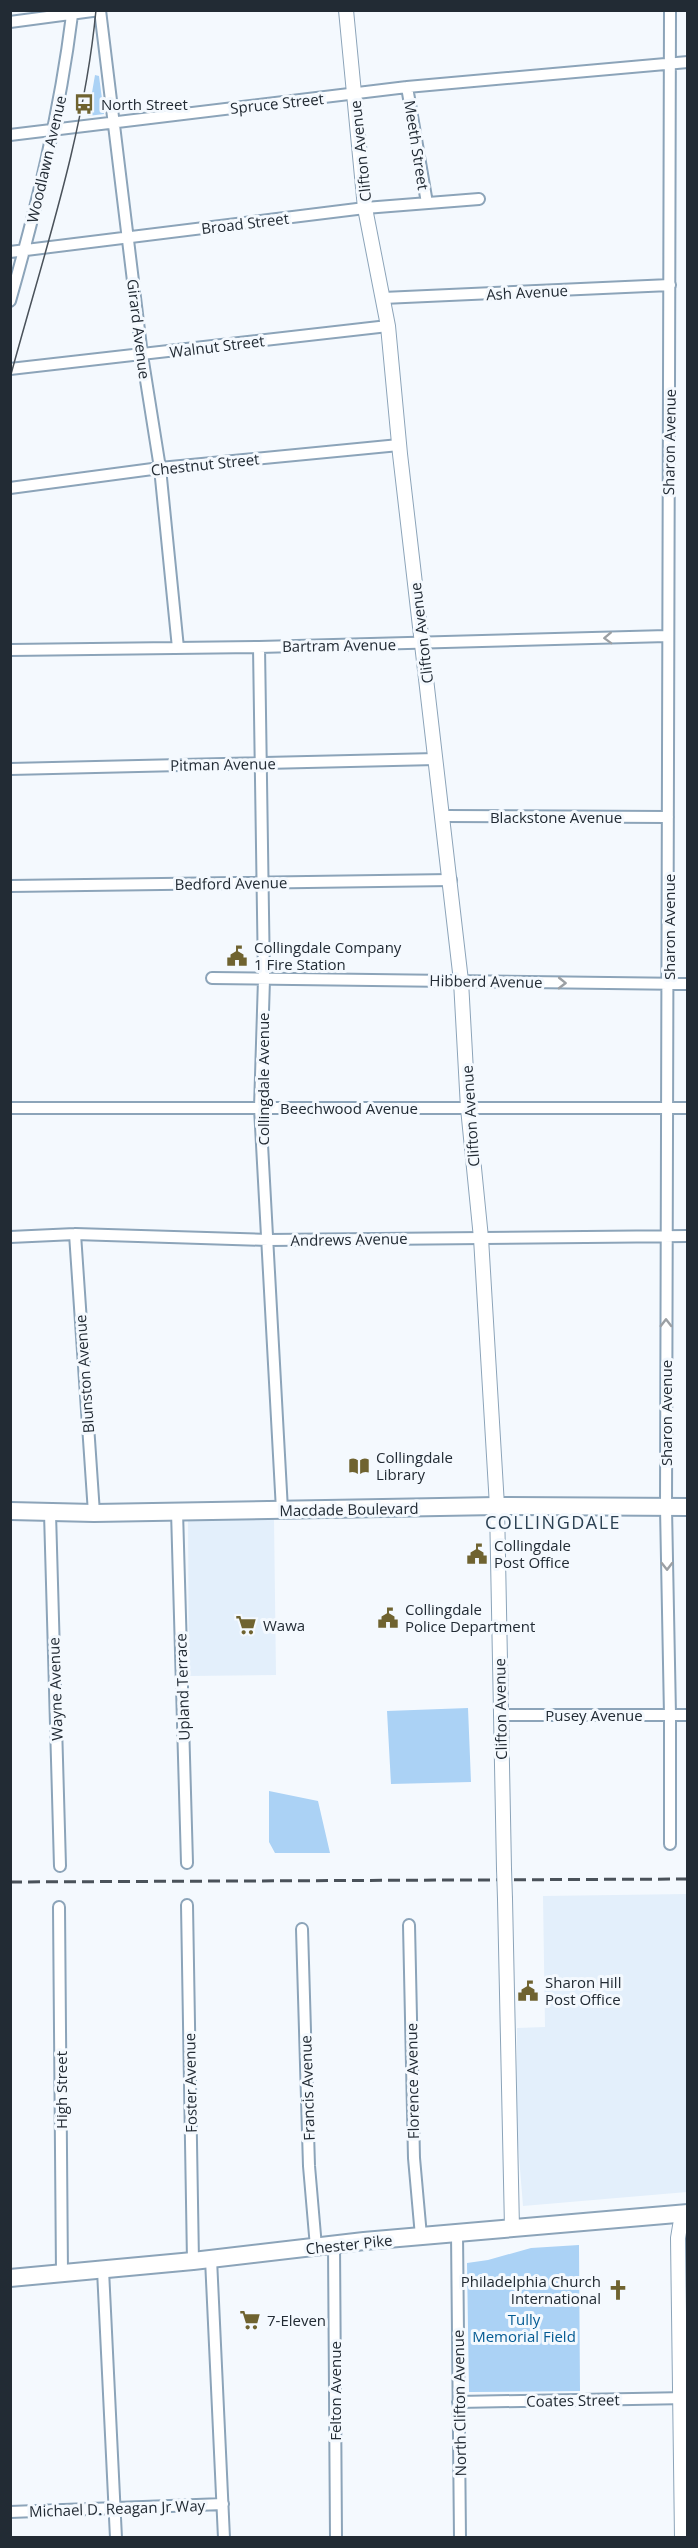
<svg xmlns="http://www.w3.org/2000/svg" width="698" height="2548" font-family="'Open Sans',sans-serif">
<style>
.built{fill:#e3effb}
.green{fill:#abd2f5}
.lines{fill:none;stroke-linecap:round;stroke-linejoin:round}
.minor-casing{stroke:#8ca4b9;stroke-width:14}
.tertiary-casing{stroke:#8ca4b9;stroke-width:16}
.primary-casing{stroke:#8ca4b9;stroke-width:20}
.minor{stroke:#fff;stroke-width:10}
.tertiary{stroke:#fff;stroke-width:14}
.primary{stroke:#fff;stroke-width:16}
.tram{stroke:#4a525a;stroke-width:1.5}
.rail{stroke:#4a525a;stroke-width:3;stroke-dasharray:12 6;stroke-linecap:butt}
.tertiary-bridge-casing{stroke:#8ca4b9;stroke-width:16;stroke-linecap:butt}
.tertiary-bridge{stroke:#fff;stroke-width:14}
.oneway{stroke:#9ca0a4}
.labels{text-anchor:middle;dominant-baseline:central;stroke-width:6;stroke-linejoin:round;paint-order:stroke}
.street-label{font-size:15px;fill:#222b34;stroke:#f4f9fe}
.poi-label{font-size:15px;fill:#222b34;stroke:#f4f9fe;text-anchor:start}
.park-label{font-size:15px;fill:#045b93;stroke:#f4f9fe}
.quarter-label{font-size:18px;letter-spacing:1.5px;fill:#2c4153;stroke:#f4f9fe}
</style>
<rect width="100%" height="100%" fill="#f4f9fe"/>
<path class="built" d="M 274,1519 L 276,1675 L 189,1676 L 188,1520 Z
M 687,1894 L 687,2192 L 523,2206 L 517,2132 L 517,2028 L 545,2027 L 543,1896 Z"/>
<path class="green" d="M 95,75 L 99,76 L 104,114 L 88,116 Z
M 468,1708 L 471,1782 L 391,1784 L 387,1711 Z
M 269,1791 L 318,1801 L 330,1853 L 275,1853 L 269,1842 Z
M 579,2245 L 580,2391 L 469,2392 L 467,2263 L 488,2260 L 531,2248 Z"/>
<g class="lines">
<g class="minor-casing">
<path id="minor" d="M 100,10 L 142,355 L 160,468 L 178,648
M 10,22 L 100,10
M 407,87 L 427,203
M 10,135 L 407,87 L 688,62
M 10,252 L 365,208 L 479,199
M 383,298 L 670,285
M 10,301 C 37,206 60,112 72,15
M 10,369 L 388,326
M 10,488 L 160,468 L 399,445
M 259,647 L 264,979 L 260,1108 L 282,1510
M 10,650 L 259,647 L 667,636
M 10,769 L 436,759
M 444,816 L 668,817
M 10,886 L 451,880
M 212,978 L 688,984
M 10,1108 L 688,1108
M 75,1234 L 94,1513
M 10,1237 L 75,1234 L 268,1240 L 688,1236
M 177,1511 L 187,1863
M 50,1513 L 60,1866
M 500,1715 L 688,1715
M 670,1844 L 670,1715 L 666,1508 L 670,10
M 187,1905 L 193,2261
M 59,1907 L 62,2273
M 409,1925 L 414,2158 L 421,2236
M 302,1929 L 309,2166 L 316,2247
M 457,2233 L 460,2538
M 334,2245 L 336,2538
M 211,2259 L 224,2538
M 103,2270 L 116,2538
M 458,2402 L 688,2398
M 10,2512 L 223,2504"/>
</g>
<g class="tertiary-casing">
<path id="tertiary" d="M 346,10 L 365,208 L 388,326 L 400,454 L 461,981 L 468,1108 L 481,1238 L 497,1506 L 504,1869
M 505,1899 L 512,2228
M 682,2538 L 678,2238 L 682,2214"/>
</g>
<g class="primary-casing">
<path id="primary" d="M 10,1511 L 94,1513 L 497,1506 L 688,1507
M 10,2278 L 193,2261 L 364,2241 L 688,2213"/>
</g>
<use href="#minor" class="minor"/>
<use href="#tertiary" class="tertiary"/>
<use href="#primary" class="primary"/>
<path class="tram" d="M 10,378 C 43,256 84,137 96,10"/>
<path class="rail" d="M 10,1882 L 688,1879"/>
<g class="tertiary-bridge-casing">
<path id="tertiary-bridge" d="M 504,1869 L 505,1899"/>
</g>
<use href="#tertiary-bridge" class="tertiary-bridge"/>
</g>
<defs><path id="oneway-chevron" d="M-2-3.5L2.5 0L-2 3.5" fill="none" stroke-width="1.6" stroke-linecap="round" stroke-linejoin="round" transform="scale(1.5)"/></defs>
<g class="oneway">
<use href="#oneway-chevron" transform="translate(608 638) rotate(178)"/>
<use href="#oneway-chevron" transform="translate(562 983) rotate(1)"/>
<use href="#oneway-chevron" transform="translate(666 1323) rotate(-90)"/>
<use href="#oneway-chevron" transform="translate(667 1566) rotate(89)"/>
</g>
<defs>
<g id="bus-bare" transform="scale(1.62)"><path d="M-5-6H5V4H4V6H2V4H-2V6H-4V4H-5ZM-3.5-4V0h7V-4ZM-3.5 1.2v1.5H-2V1.2ZM2 1.2v1.5H3.5V1.2Z" fill="#6f6330" stroke="#f4f9fe" stroke-width="2.5" paint-order="stroke"/></g>
<g id="civic-bare" transform="scale(1.62)"><path d="M-.6-6.5H3V-4.5H.6V-3L4-1V1h2V6H-6V1h2V-1L-.6-3ZM-1.2 2.5V6h2.4V2.5Z" fill="#6f6330" stroke="#f4f9fe" stroke-width="2.5" paint-order="stroke"/></g>
<g id="library-bare" transform="scale(1.62)"><path d="M-6-4Q-3-5.5-.7-3.5V5Q-3 3-6 4ZM6-4Q3-5.5 .7-3.5V5Q3 3 6 4Z" fill="#6f6330" stroke="#f4f9fe" stroke-width="2.5" paint-order="stroke"/></g>
<g id="supermarket-bare" transform="scale(1.62)"><path d="M-6-5.5h2.5l.6 2H6L4.5 2H-2.5L-4.4-4H-6ZM-1.5 3.2a1.3 1.3 0 1 0 .1 0ZM3 3.2a1.3 1.3 0 1 0 .1 0Z" fill="#6f6330" stroke="#f4f9fe" stroke-width="2.5" paint-order="stroke"/></g>
<g id="church-bare" transform="scale(1.62)"><path d="M-1.2-6h2.4v3.5h3.3v2.4h-3.3V6h-2.4V-.1h-3.3v-2.4h3.3Z" fill="#6f6330" stroke="#f4f9fe" stroke-width="2.5" paint-order="stroke"/></g>
</defs>
<g fill-rule="evenodd">
<use href="#bus-bare" x="84" y="104"/>
<use href="#civic-bare" x="237" y="956"/>
<use href="#library-bare" x="359" y="1466"/>
<use href="#civic-bare" x="477" y="1554"/>
<use href="#civic-bare" x="388" y="1618"/>
<use href="#supermarket-bare" x="246" y="1625"/>
<use href="#civic-bare" x="528" y="1991"/>
<use href="#church-bare" x="618" y="2290"/>
<use href="#supermarket-bare" x="250" y="2320"/>
</g>
<g class="labels">
<g class="street-label">
<text transform="translate(277 103) rotate(-6)">Spruce Street</text>
<text transform="translate(417 145) rotate(81)">Meeth Street</text>
<text transform="translate(360 151) rotate(-96)">Clifton Avenue</text>
<text transform="translate(46 159) rotate(-77)">Woodlawn Avenue</text>
<text transform="translate(245 223) rotate(-7)">Broad Street</text>
<text transform="translate(527 292) rotate(-3)">Ash Avenue</text>
<text transform="translate(139 329) rotate(83)">Girard Avenue</text>
<text transform="translate(217 346) rotate(-7)">Walnut Street</text>
<text transform="translate(669 442) rotate(-89)">Sharon Avenue</text>
<text transform="translate(205 464) rotate(-6)">Chestnut Street</text>
<text transform="translate(421 633) rotate(-97)">Clifton Avenue</text>
<text transform="translate(339 645) rotate(-1)">Bartram Avenue</text>
<text transform="translate(223 764) rotate(-1)">Pitman Avenue</text>
<text x="556" y="817">Blackstone Avenue</text>
<text transform="translate(231 883) rotate(-1)">Bedford Avenue</text>
<text transform="translate(669 927) rotate(-90)">Sharon Avenue</text>
<text transform="translate(486 981) rotate(1)">Hibberd Avenue</text>
<text transform="translate(263 1079) rotate(-90)">Collingdale Avenue</text>
<text x="349" y="1108">Beechwood Avenue</text>
<text transform="translate(470 1116) rotate(-94)">Clifton Avenue</text>
<text transform="translate(349 1239) rotate(-1)">Andrews Avenue</text>
<text transform="translate(84 1374) rotate(-94)">Blunston Avenue</text>
<text transform="translate(666 1413) rotate(-90)">Sharon Avenue</text>
<text transform="translate(349 1509) rotate(-1)">Macdade Boulevard</text>
<text transform="translate(182 1687) rotate(-92)">Upland Terrace</text>
<text transform="translate(55 1689) rotate(-92)">Wayne Avenue</text>
<text transform="translate(500 1709) rotate(-91)">Clifton Avenue</text>
<text x="594" y="1715">Pusey Avenue</text>
<text transform="translate(412 2081) rotate(-91)">Florence Avenue</text>
<text transform="translate(190 2083) rotate(-91)">Foster Avenue</text>
<text transform="translate(307 2088) rotate(-92)">Francis Avenue</text>
<text transform="translate(61 2090) rotate(-90)">High Street</text>
<text transform="translate(349 2244) rotate(-6)">Chester Pike</text>
<text transform="translate(335 2391) rotate(-90)">Felton Avenue</text>
<text transform="translate(573 2400) rotate(-1)">Coates Street</text>
<text transform="translate(459 2403) rotate(-91)">North Clifton Avenue</text>
<text transform="translate(117 2508) rotate(-2)">Michael D. Reagan Jr Way</text>
</g>
<g class="poi-label">
<text x="101" y="104">North Street</text>
<text x="254" y="947">Collingdale Company<tspan x="254" dy="17">1 Fire Station</tspan></text>
<text x="376" y="1457">Collingdale<tspan x="376" dy="17">Library</tspan></text>
<text x="494" y="1545">Collingdale<tspan x="494" dy="17">Post Office</tspan></text>
<text x="405" y="1609">Collingdale<tspan x="405" dy="17">Police Department</tspan></text>
<text x="263" y="1625">Wawa</text>
<text x="545" y="1982">Sharon Hill<tspan x="545" dy="17">Post Office</tspan></text>
<text x="601" y="2281" text-anchor="end">Philadelphia Church<tspan x="601" dy="17">International</tspan></text>
<text x="267" y="2320">7-Eleven</text>
</g>
<g class="park-label">
<text x="524" y="2319">Tully<tspan x="524" dy="17">Memorial Field</tspan></text>
</g>
<g class="quarter-label">
<text x="553" y="1522">COLLINGDALE</text>
</g>
</g>
<rect width="698" height="2548" fill="none" stroke="#222b34" stroke-width="24"/>
</svg>
